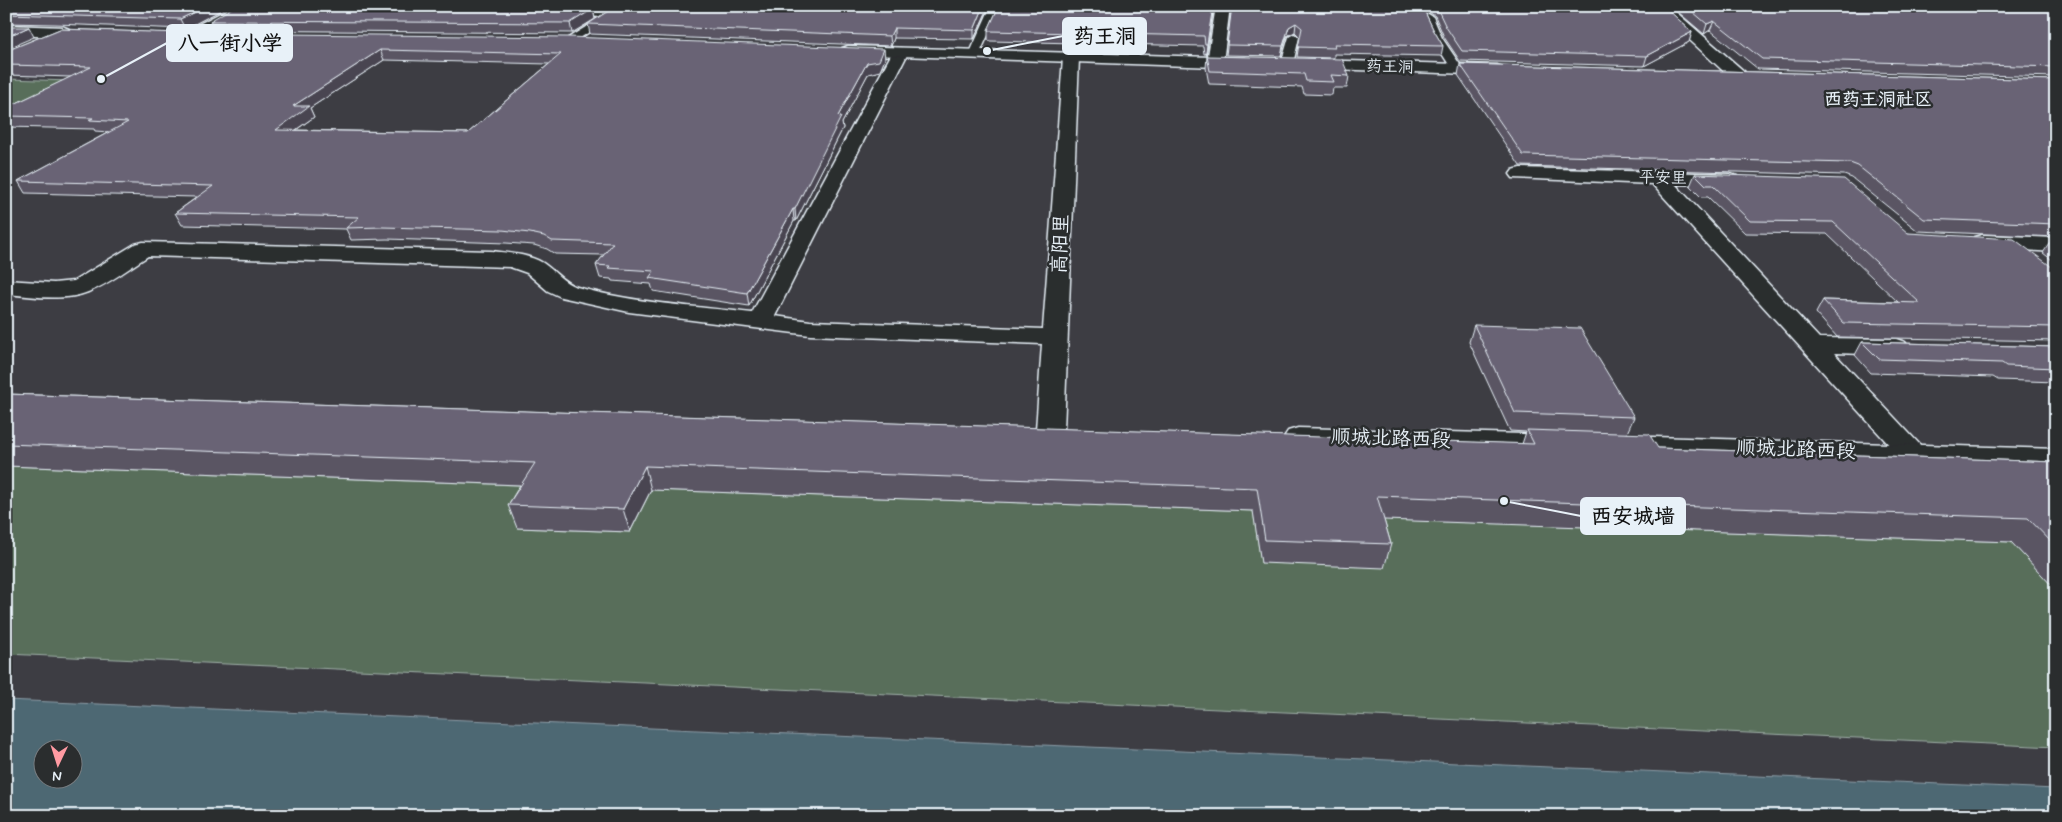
<svg xmlns="http://www.w3.org/2000/svg" width="2062" height="822" font-family="Mynerve,'LXGW WenKai TC',sans-serif">
<style>
.green{fill:#586e5a;stroke:#a0b0a9}
.water{fill:#4e6773;stroke:#8c9ea8;fill-rule:evenodd}
.lines{fill:none;stroke-linecap:round;stroke-linejoin:round}
.service-casing{stroke:#e8f1f8;stroke-width:3}
.minor-casing{stroke:#e8f1f8;stroke-width:3}
.tertiary-casing{stroke:#e8f1f8;stroke-width:3}
.service{fill:#2a2d2e;fill-rule:evenodd}
.minor{fill:#2a2d2e;fill-rule:evenodd}
.tertiary{fill:#2a2d2e;fill-rule:evenodd}
.wall{fill:#5a5564;stroke:#e8f1f8;fill-rule:evenodd}
.shaded-wall{fill:#4a4551;stroke:#e8f1f8}
.building{fill:#696374;stroke:#e8f1f8;fill-rule:evenodd}
.labels{text-anchor:middle;dominant-baseline:central;stroke-width:5;stroke-linejoin:round;paint-order:stroke}
.far-street-label{font-size:16px;fill:#e8f1f8;stroke:#2a2d2e}
.far-neighbourhood-label{font-size:18px;font-weight:bold;fill:#e8f1f8;stroke:#2a2d2e}
.street-label{font-size:20px;fill:#e8f1f8;stroke:#2a2d2e}
.leader{fill:none;stroke:#e8f1f8;stroke-width:2}
.callout-dot{fill:#e8f1f8;stroke:#2a2d2e;stroke-width:2}
.callout{fill:#e8f1f8;stroke:#e8f1f8;stroke-width:2}
.callout-label{font-size:21px;text-anchor:middle;font-weight:bold;fill:#111}
</style>
<rect width="100%" height="100%" fill="#3d3d43"/>
<filter id="ink" filterUnits="userSpaceOnUse"><feTurbulence type="fractalNoise" baseFrequency=".02" numOctaves="2"/><feDisplacementMap in="SourceGraphic" scale="10" xChannelSelector="R" yChannelSelector="G"/><feConvolveMatrix kernelMatrix="1 2 1 2 8 2 1 2 1" color-interpolation-filters="sRGB"/></filter>
<g filter="url(#ink)">
<path class="green" d="M 6,79 L 72,81 L 6,113 Z
M 6,466 L 543,486 L 517,528 L 630,532 L 651,490 L 1253,511 L 1261,563 L 1371,519 L 2011,542 L 2056,590 L 2056,747 L 6,654 Z"/>
<path class="water" d="M 6,700 L 2056,789 L 2056,816 L 172,816 L 6,809 ZM 42,750 L 72,750 L 72,780 L 42,780 Z"/>
<g class="lines">
<g class="service-casing">
<path id="service" d="M 991,6 L 1001,6 L 979,55 L 974,58 L 970,57 L 969,55 Z
M 570,10 L 613,11 L 618,14 L 572,43 L 568,42 L 567,40 L 568,38 L 602,17 L 567,15 L 567,11 Z
M 1428,14 L 1433,17 L 1442,38 L 1463,69 L 1461,71 L 1453,71 L 1432,38 L 1423,17 Z
M 1294,34 L 1299,37 L 1293,64 L 1291,66 L 1283,66 L 1281,64 L 1289,37 Z"/>
</g>
<g class="minor-casing">
<path id="minor" d="M 1216,6 L 1230,6 L 1223,62 L 1221,65 L 1209,65 L 1207,62 Z
M 1653,6 L 1669,6 L 1746,73 L 1748,77 L 1746,81 L 1734,81 Z
M 6,25 L 64,27 L 69,29 L 72,32 L 69,35 L 64,37 L 6,35 Z
M 900,48 L 906,50 L 908,53 L 775,316 L 810,321 L 1043,329 L 1063,58 L 1065,55 L 1077,55 L 1079,58 L 1064,430 L 1060,436 L 1050,439 L 1040,436 L 1036,430 L 1042,344 L 810,335 L 629,312 L 561,297 L 548,291 L 527,273 L 510,267 L 148,256 C 129,268 109,284 88,292 C 63,302 32,296 6,294 L 6,280 L 54,283 L 74,281 L 135,244 L 143,242 L 491,251 C 508,253 528,254 543,263 C 555,271 563,283 577,287 C 633,303 694,306 752,313 L 892,53 L 894,50 Z
M 1520,168 L 1730,174 L 1737,176 L 1740,180 L 1737,184 L 1730,186 L 1675,184 L 1819,338 L 1896,339 L 1905,342 L 1909,347 L 1905,352 L 1896,355 L 1834,353 L 1922,447 L 1926,453 L 1922,459 L 1912,462 L 1902,459 L 1652,184 L 1513,178 L 1510,174 L 1513,170 Z
M 1982,235 L 2056,238 L 2056,252 L 1974,247 L 1971,242 L 1974,237 Z"/>
</g>
<g class="tertiary-casing">
<path id="tertiary" d="M 234,6 L 252,6 L 192,39 L 182,39 L 179,36 L 182,33 Z
M 848,46 L 1245,58 L 1251,60 L 1253,63 L 1251,66 L 1245,68 L 842,54 L 840,51 L 842,48 Z
M 1308,60 L 1497,65 L 1503,67 L 1505,70 L 1503,73 L 1497,75 L 1302,68 L 1300,65 L 1302,62 Z
M 1298,428 L 1559,435 L 1569,438 L 1573,444 L 1569,450 L 1559,453 L 1298,446 L 1288,443 L 1284,437 L 1288,431 Z
M 1620,436 L 2056,449 L 2056,467 L 1620,454 L 1610,451 L 1606,445 L 1610,439 Z"/>
</g>
<use href="#service" class="service"/>
<use href="#minor" class="minor"/>
<use href="#tertiary" class="tertiary"/>
</g>
<path class="wall" d="M 6,6 L 229,6 L 185,29 L 55,24 L 6,23 Z
M 416,6 L 989,6 L 974,39 L 894,38 L 891,46 L 590,34 L 588,24 L 613,8 Z
M 999,6 L 1214,6 L 1206,54 L 1204,54 L 1203,46 L 990,41 L 988,40 L 988,30 Z
M 1232,6 L 1664,6 L 1692,32 L 1689,42 L 1644,66 L 1460,61 L 1444,37 L 1435,16 L 1429,12 L 1426,14 L 1433,29 L 1443,46 L 1441,56 L 1334,54 L 1334,58 L 1297,57 L 1300,37 L 1295,32 L 1287,36 L 1281,56 L 1226,55 Z
M 1671,6 L 2056,6 L 2056,77 L 1758,69 L 1710,30 L 1704,34 Z
M 593,9 L 595,19 L 572,33 L 214,30 L 210,21 Z
M 60,29 L 885,59 L 880,71 L 868,74 L 842,123 L 843,128 L 796,221 L 794,221 L 749,306 L 653,291 L 651,284 L 612,281 L 611,279 L 600,278 L 596,265 L 604,255 L 555,254 L 547,249 L 534,245 L 506,243 L 387,239 L 351,240 L 346,229 L 182,225 L 175,213 L 197,197 L 25,193 L 18,181 L 109,132 L 95,131 L 94,129 L 6,127 L 6,108 L 71,77 L 6,75 L 6,51 ZM 384,60 L 549,64 L 468,133 L 296,130 L 314,117 L 310,108 Z
M 1207,56 L 1349,76 L 1347,88 L 1333,88 L 1332,95 L 1304,94 L 1302,87 L 1209,84 L 1206,68 Z
M 1460,64 L 2056,80 L 2056,237 L 1918,231 L 1852,178 L 1844,175 L 1520,166 L 1458,75 Z
M 1695,174 L 1908,233 L 2056,270 L 2056,341 L 1837,337 L 1816,313 L 1823,300 L 1898,302 L 1827,234 L 1745,233 L 1708,197 L 1701,197 L 1690,186 Z
M 2051,241 L 2056,241 L 2056,263 L 2043,253 Z
M 1474,325 L 1634,417 L 1627,433 L 1658,448 L 2056,462 L 2056,590 L 2011,542 L 1384,520 L 1391,544 L 1384,568 L 1261,563 L 1253,511 L 651,490 L 630,532 L 517,528 L 508,505 L 520,485 L 6,466 L 6,394 L 1522,444 L 1526,432 L 1510,431 L 1469,342 Z
M 1862,342 L 2056,347 L 2056,382 L 1998,380 L 1993,377 L 1871,373 L 1855,355 Z"/>
<path class="shaded-wall" d="M 207,6 L 229,6 L 185,29 L 180,19 Z
M 984,6 L 989,6 L 974,39 L 974,30 Z
M 1213,6 L 1214,6 L 1206,54 L 1207,44 Z
M 1426,6 L 1430,6 L 1429,12 L 1421,18 L 1423,8 Z
M 593,9 L 595,19 L 572,33 L 570,23 Z
M 1714,21 L 1710,30 L 1704,34 L 1707,24 Z
M 1296,23 L 1295,32 L 1287,36 L 1281,56 L 1283,46 L 1289,27 Z
M 29,27 L 34,37 L 6,49 L 6,37 Z
M 894,28 L 894,38 L 891,46 L 890,36 Z
M 1692,32 L 1689,42 L 1644,66 L 1647,56 Z
M 884,49 L 885,59 L 880,71 L 868,74 L 842,123 L 843,128 L 796,221 L 795,209 L 838,116 L 867,63 Z
M 380,50 L 384,60 L 310,108 L 314,117 L 280,141 L 276,130 L 293,106 Z
M 793,209 L 794,221 L 749,306 L 747,293 Z
M 645,466 L 651,490 L 630,532 L 623,509 Z"/>
<path class="building" d="M 6,6 L 207,6 L 180,19 L 6,14 Z
M 235,6 L 401,6 L 593,9 L 570,23 L 210,21 Z
M 616,6 L 984,6 L 974,30 L 894,28 L 890,36 L 588,24 Z
M 999,6 L 1213,6 L 1207,44 L 1205,44 L 1204,36 L 989,31 L 988,30 Z
M 1232,6 L 1426,6 L 1423,8 L 1433,29 L 1443,46 L 1334,44 L 1335,48 L 1298,47 L 1302,28 L 1296,23 L 1289,27 L 1283,46 L 1227,45 Z
M 1436,6 L 1664,6 L 1692,32 L 1647,56 L 1462,51 L 1446,27 Z
M 1686,6 L 2056,6 L 2056,67 L 1762,59 L 1714,21 L 1707,24 Z
M 6,27 L 29,27 L 6,37 Z
M 60,29 L 182,33 L 569,37 L 884,49 L 879,61 L 867,63 L 838,116 L 841,117 L 795,209 L 793,209 L 747,293 L 649,278 L 654,271 L 608,268 L 610,266 L 596,265 L 613,243 L 552,241 L 544,236 L 530,233 L 502,230 L 382,227 L 346,228 L 359,217 L 175,213 L 213,186 L 18,181 L 128,122 L 89,120 L 93,118 L 6,116 L 6,108 L 91,67 L 6,65 L 6,51 ZM 380,50 L 561,54 L 468,133 L 276,130 L 309,106 L 293,106 Z
M 1207,56 L 1342,59 L 1349,76 L 1331,75 L 1334,82 L 1306,81 L 1304,74 L 1210,71 Z
M 1460,64 L 2056,80 L 2056,224 L 1924,219 L 1858,166 L 1850,163 L 1523,155 Z
M 1695,174 L 1844,179 L 1908,233 L 2014,239 L 2056,270 L 2056,327 L 1844,323 L 1823,300 L 1920,303 L 1833,222 L 1750,221 L 1713,185 L 1706,185 Z
M 2051,241 L 2056,241 L 2056,244 Z
M 1474,325 L 1580,328 L 1634,417 L 1515,413 Z
M 1862,342 L 2056,347 L 2056,368 L 2006,366 L 2002,363 L 1879,359 Z
M 6,394 L 1534,444 L 1527,430 L 1649,434 L 1658,448 L 2056,462 L 2056,547 L 2028,518 L 1377,496 L 1391,544 L 1265,540 L 1257,488 L 645,466 L 623,509 L 508,505 L 535,463 L 6,444 Z"/>
</g>
<g class="labels">
<g class="far-street-label">
<text transform="translate(1390 67) rotate(2)">药王洞</text>
<text transform="translate(1663 178) rotate(2)">平安里</text>
</g>
<g class="far-neighbourhood-label">
<text x="1878" y="100">西药王洞社区</text>
</g>
<g class="street-label">
<text transform="translate(1061 244) rotate(-87)">高阳里</text>
<text transform="translate(1391 439) rotate(2)">顺城北路西段</text>
<text transform="translate(1796 450) rotate(2)">顺城北路西段</text>
</g>
</g>
<path class="leader" d="M987 51L1063 36M101 79L167 43M1504 501L1581 516"/>
<g class="callout-dot">
<circle cx="987" cy="51" r="5"/>
<circle cx="101" cy="79" r="5"/>
<circle cx="1504" cy="501" r="5"/>
</g>
<g class="callout">
<rect x="1063" y="18" width="83" height="36" rx="5"/>
<rect x="167" y="25" width="125" height="36" rx="5"/>
<rect x="1581" y="498" width="104" height="36" rx="5"/>
</g>
<g class="callout-label">
<text x="1105" y="43">药王洞</text>
<text x="230" y="50">八一街小学</text>
<text x="1633" y="523">西安城墙</text>
</g>
<rect width="2062" height="822" fill="none" stroke="#2a2d2e" stroke-width="25"/>
<rect x="12" y="12" width="2037" height="797" fill="none" stroke="#e8f1f8" stroke-width="2" filter="url(#ink)"/>
<g transform="translate(58 764) rotate(184)"><circle r="24" fill="#2a2d2e" stroke="#767b7f"/>
<path d="M0-4L9 19L0 12L-9 19Z" fill="#ff9aa2"/>
<text y="-8" font-size="14" font-weight="bold" text-anchor="middle" fill="#e8f1f8">N</text>
</g>
</svg>
